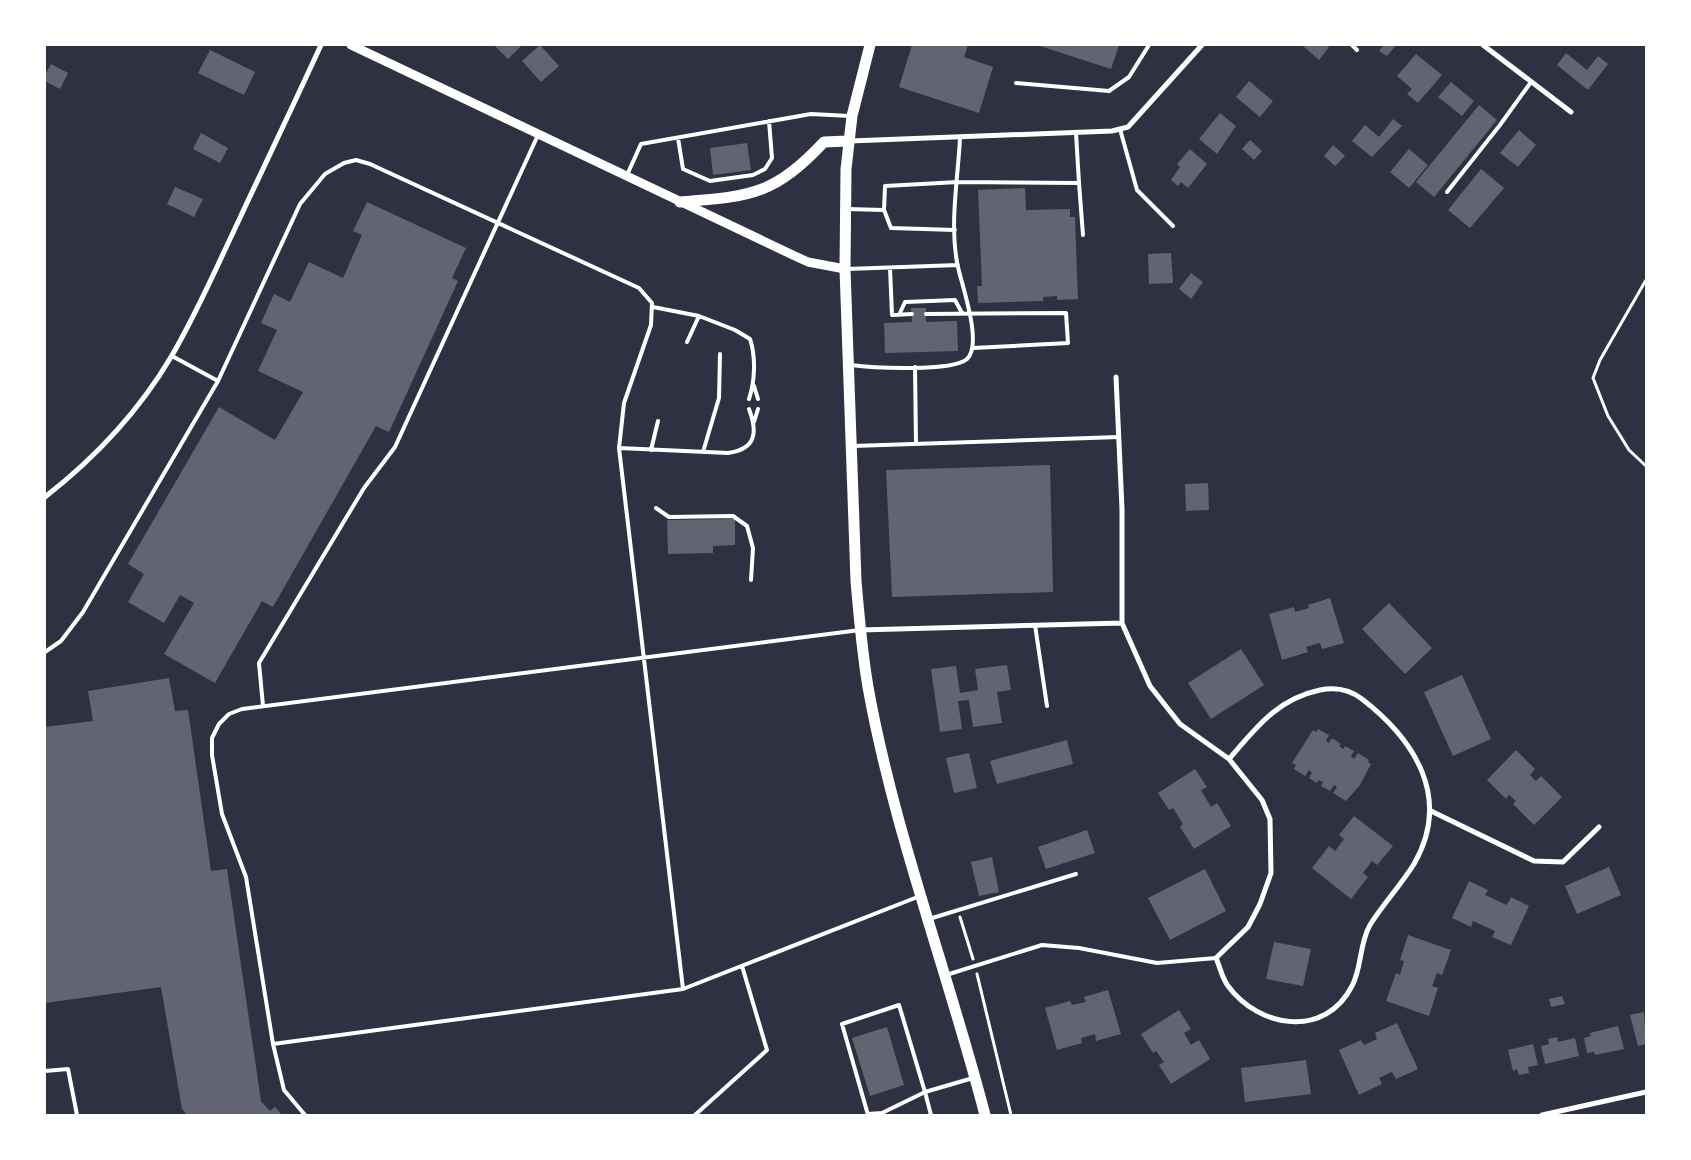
<svg xmlns="http://www.w3.org/2000/svg" width="1691" height="1160" font-family="'Golos Text',sans-serif">
<style>
.building{fill:#626471}
.lines{fill:none;stroke-linecap:round;stroke-linejoin:round}
.path{stroke:#fff;stroke-width:3}
.service{stroke:#fff;stroke-width:4}
.minor{stroke:#fff;stroke-width:5}
.tertiary{stroke:#fff;stroke-width:9}
.primary{stroke:#fff;stroke-width:11}
</style>
<rect width="100%" height="100%" fill="#2d3142"/>
<path class="building" d="M 494,45 L 522,45 L 508,59 Z
M 540,45 L 559,66 L 541,82 L 522,61 Z
M 912,45 L 968,45 L 964,57 L 993,67 L 979,113 L 899,87 Z
M 1037,45 L 1119,45 L 1111,69 Z
M 1302,45 L 1326,45 L 1329,47 L 1319,60 Z
M 1384,45 L 1396,45 L 1387,56 L 1379,51 Z
M 210,50 L 255,72 L 244,95 L 198,73 Z
M 1566,53 L 1587,70 L 1598,56 L 1608,64 L 1588,90 L 1557,65 Z
M 1416,54 L 1442,75 L 1418,103 L 1407,94 L 1412,89 L 1397,76 Z
M 51,64 L 68,73 L 60,89 L 45,81 L 45,75 Z
M 1249,81 L 1273,101 L 1260,117 L 1236,97 Z
M 1451,82 L 1474,101 L 1462,116 L 1438,97 Z
M 1479,105 L 1497,120 L 1434,197 L 1416,182 Z
M 1220,113 L 1236,126 L 1217,154 L 1199,139 Z
M 1393,119 L 1402,126 L 1372,157 L 1352,141 L 1365,125 L 1379,137 Z
M 1519,130 L 1536,145 L 1518,167 L 1500,153 Z
M 201,133 L 228,148 L 220,163 L 193,149 Z
M 1250,140 L 1262,151 L 1254,160 L 1242,149 Z
M 747,143 L 751,170 L 713,175 L 710,148 Z
M 1333,145 L 1345,156 L 1335,166 L 1324,156 Z
M 1190,149 L 1207,164 L 1188,188 L 1181,182 L 1178,186 L 1171,180 L 1180,167 L 1177,164 Z
M 1409,149 L 1428,165 L 1409,188 L 1390,172 Z
M 1481,169 L 1504,188 L 1470,228 L 1448,210 Z
M 175,187 L 203,199 L 194,217 L 167,204 Z
M 1025,188 L 1026,210 L 1070,209 L 1070,217 L 1075,217 L 1078,299 L 1057,300 L 1057,296 L 1043,297 L 1043,301 L 978,303 L 977,286 L 982,286 L 978,190 Z
M 367,202 L 466,248 L 452,278 L 458,281 L 389,432 L 376,426 L 273,607 L 262,601 L 215,683 L 164,654 L 194,603 L 180,595 L 164,623 L 128,602 L 144,574 L 128,564 L 219,407 L 275,440 L 303,392 L 258,371 L 277,330 L 261,323 L 274,294 L 290,302 L 309,262 L 343,278 L 362,235 L 353,231 Z
M 1171,253 L 1173,283 L 1149,284 L 1148,254 Z
M 1191,273 L 1203,282 L 1191,299 L 1179,289 Z
M 911,308 L 926,308 L 926,322 L 957,321 L 958,351 L 885,353 L 884,323 L 912,322 Z
M 1050,465 L 1053,592 L 892,597 L 886,470 Z
M 1208,483 L 1209,510 L 1186,511 L 1185,484 Z
M 735,519 L 735,545 L 713,546 L 713,553 L 668,554 L 667,520 Z
M 1330,598 L 1344,643 L 1322,649 L 1320,643 L 1306,647 L 1308,652 L 1282,660 L 1269,614 L 1294,607 L 1295,612 L 1309,608 L 1308,605 Z
M 1389,603 L 1432,648 L 1405,674 L 1362,629 Z
M 1241,649 L 1264,685 L 1211,719 L 1188,683 Z
M 1007,665 L 1011,690 L 997,692 L 1002,723 L 973,727 L 969,700 L 958,701 L 962,729 L 940,732 L 931,669 L 956,666 L 960,693 L 978,690 L 975,669 Z
M 1462,675 L 1491,739 L 1453,756 L 1424,692 Z
M 169,678 L 175,711 L 188,710 L 211,871 L 227,869 L 261,1101 L 270,1111 L 275,1107 L 282,1115 L 187,1115 L 182,1109 L 161,987 L 45,1003 L 45,727 L 93,721 L 88,691 Z
M 1318,729 L 1329,735 L 1326,741 L 1329,743 L 1332,738 L 1341,744 L 1339,746 L 1343,749 L 1345,746 L 1354,751 L 1351,756 L 1354,759 L 1358,753 L 1369,760 L 1368,762 L 1371,764 L 1360,785 L 1346,801 L 1333,793 L 1337,787 L 1334,785 L 1330,791 L 1321,786 L 1323,782 L 1319,780 L 1317,783 L 1309,778 L 1312,773 L 1309,770 L 1305,776 L 1294,769 L 1296,765 L 1292,763 L 1313,730 L 1316,732 Z
M 1067,740 L 1073,764 L 997,784 L 990,761 Z
M 1516,750 L 1535,769 L 1530,775 L 1536,781 L 1541,776 L 1562,797 L 1534,825 L 1513,804 L 1516,801 L 1509,795 L 1506,799 L 1487,780 Z
M 969,753 L 977,788 L 954,793 L 946,758 Z
M 1195,769 L 1207,787 L 1201,790 L 1211,807 L 1217,803 L 1231,826 L 1194,849 L 1180,827 L 1183,824 L 1173,808 L 1169,810 L 1158,793 Z
M 1354,816 L 1393,846 L 1377,865 L 1372,861 L 1363,873 L 1368,877 L 1351,899 L 1312,868 L 1329,846 L 1335,851 L 1344,839 L 1339,835 Z
M 1087,830 L 1095,853 L 1046,869 L 1038,847 Z
M 992,857 L 999,892 L 979,896 L 971,862 Z
M 1609,867 L 1621,895 L 1577,914 L 1565,886 Z
M 1205,869 L 1226,911 L 1170,940 L 1148,898 Z
M 1469,881 L 1488,890 L 1485,895 L 1507,905 L 1511,897 L 1529,906 L 1511,945 L 1492,937 L 1495,931 L 1473,921 L 1471,927 L 1452,918 Z
M 1408,935 L 1451,950 L 1442,975 L 1437,973 L 1432,986 L 1438,988 L 1429,1016 L 1386,1001 L 1396,973 L 1400,975 L 1404,961 L 1400,960 Z
M 1274,942 L 1311,949 L 1303,986 L 1266,979 Z
M 1108,990 L 1121,1034 L 1096,1041 L 1095,1034 L 1081,1038 L 1082,1043 L 1057,1050 L 1045,1008 L 1070,1001 L 1072,1005 L 1086,1002 L 1084,997 Z
M 1562,996 L 1565,1004 L 1551,1007 L 1549,999 Z
M 1179,1010 L 1191,1029 L 1184,1033 L 1191,1045 L 1199,1040 L 1210,1059 L 1171,1084 L 1159,1065 L 1164,1062 L 1156,1051 L 1153,1053 L 1141,1034 Z
M 1644,1012 L 1646,1044 L 1638,1046 L 1630,1015 Z
M 1397,1023 L 1418,1069 L 1396,1079 L 1392,1072 L 1379,1078 L 1382,1084 L 1359,1095 L 1339,1050 L 1361,1040 L 1364,1045 L 1377,1039 L 1375,1033 Z
M 1618,1026 L 1624,1049 L 1595,1055 L 1594,1052 L 1587,1053 L 1584,1038 L 1591,1036 L 1590,1033 Z
M 887,1027 L 904,1085 L 870,1096 L 852,1038 Z
M 1557,1037 L 1558,1042 L 1575,1038 L 1579,1056 L 1545,1064 L 1541,1046 L 1549,1044 L 1548,1039 Z
M 1533,1044 L 1538,1065 L 1528,1067 L 1529,1073 L 1519,1075 L 1517,1069 L 1513,1071 L 1508,1050 Z
M 1306,1060 L 1311,1094 L 1245,1102 L 1241,1068 Z"/>
<g class="lines">
<path class="path" d="M 1646,280 L 1600,360 L 1593,378 L 1608,416 L 1629,450 L 1646,466
M 960,917 L 973,959
M 977,974 L 1011,1115"/>
<path class="service" d="M 1352,45 L 1357,50
M 1016,83 L 1109,91 L 1129,77 L 1149,45
M 1120,129 L 1137,190 L 1173,226
M 678,138 L 683,169 L 710,181 L 753,175 L 765,169 L 772,158 L 769,121
M 627,175 L 641,144 L 811,114 L 850,116
M 1079,183 L 1083,235
M 1447,192 L 1500,125 L 1531,82
M 847,209 L 884,210 L 891,228 L 955,230
M 884,210 L 885,186 L 958,182 L 1079,183 L 1076,133
M 890,268 L 892,315 L 912,314
M 847,269 L 958,265
M 653,307 L 699,316
M 926,314 L 1066,313 L 1068,343 L 973,348
M 899,315 L 905,302 L 955,300 L 962,313
M 687,342 L 699,316 L 735,330 L 750,339 C 756,357 755,381 749,399
M 172,356 L 218,381
M 851,365 C 872,368 952,372 967,359 C 983,344 962,286 958,267 C 949,226 958,179 960,138
M 915,367 L 916,444
M 754,386 L 758,399
M 754,422 L 758,409
M 853,446 L 1119,437
M 619,448 L 728,453 C 756,449 758,433 749,409
M 651,450 L 658,421
M 703,452 L 719,398 L 720,354
M 656,508 L 669,517 L 733,516 L 747,526 L 753,548 L 751,580
M 1035,625 L 1047,706
M 45,652 L 61,641 L 83,612 L 218,381 L 300,204 L 325,174 L 344,163 L 356,160 L 370,164 L 639,288 L 652,303 L 651,325 L 624,403 L 619,448 L 683,989
M 263,706 L 259,663 L 364,488 L 395,447 L 538,135
M 929,919 L 1076,874
M 946,975 L 1042,945 L 1079,948 L 1157,963 L 1216,958
M 273,1044 L 683,989 L 920,896
M 45,1071 L 68,1069 L 77,1115
M 868,1114 L 882,1113 L 925,1092 L 899,1005 L 842,1024 L 868,1115
M 305,1115 L 284,1090 L 273,1044 L 246,877 L 222,814 L 212,755 L 212,738 L 219,724 L 229,714 L 242,709 L 860,630
M 695,1115 L 767,1050 L 742,966
M 931,1115 L 925,1092 L 973,1078"/>
<path class="minor" d="M 1483,45 L 1571,112
M 850,141 L 1112,131 L 1128,127 L 1202,45
M 1116,377 L 1122,509 L 1122,623 L 1150,686 L 1180,724 L 1229,759 L 1262,800 L 1270,819 L 1271,873 L 1260,904 L 1248,927 L 1216,958 C 1220,967 1222,978 1228,986 C 1259,1028 1325,1039 1352,986 C 1362,968 1359,944 1370,925 C 1383,904 1401,885 1414,864 C 1452,798 1415,740 1362,699 C 1349,689 1335,687 1320,690 C 1277,699 1256,728 1229,759
M 45,497 C 95,458 139,411 171,357 C 197,313 217,266 239,220 C 266,162 294,104 321,45
M 860,630 L 1122,623
M 1431,811 L 1534,861 L 1563,862 L 1599,827
M 1542,1115 L 1646,1092"/>
<path class="tertiary" d="M 351,45 L 797,257 L 808,262 L 845,269"/>
<path class="primary" d="M 870,45 L 852,116 L 846,169 L 845,269 L 856,581 C 859,616 862,652 868,687 C 894,832 948,972 985,1115
M 680,202 C 751,196 773,196 824,142 L 848,141"/>
</g>
<rect width="1691" height="1160" fill="none" stroke="#ffffff" stroke-width="92"/>
</svg>
